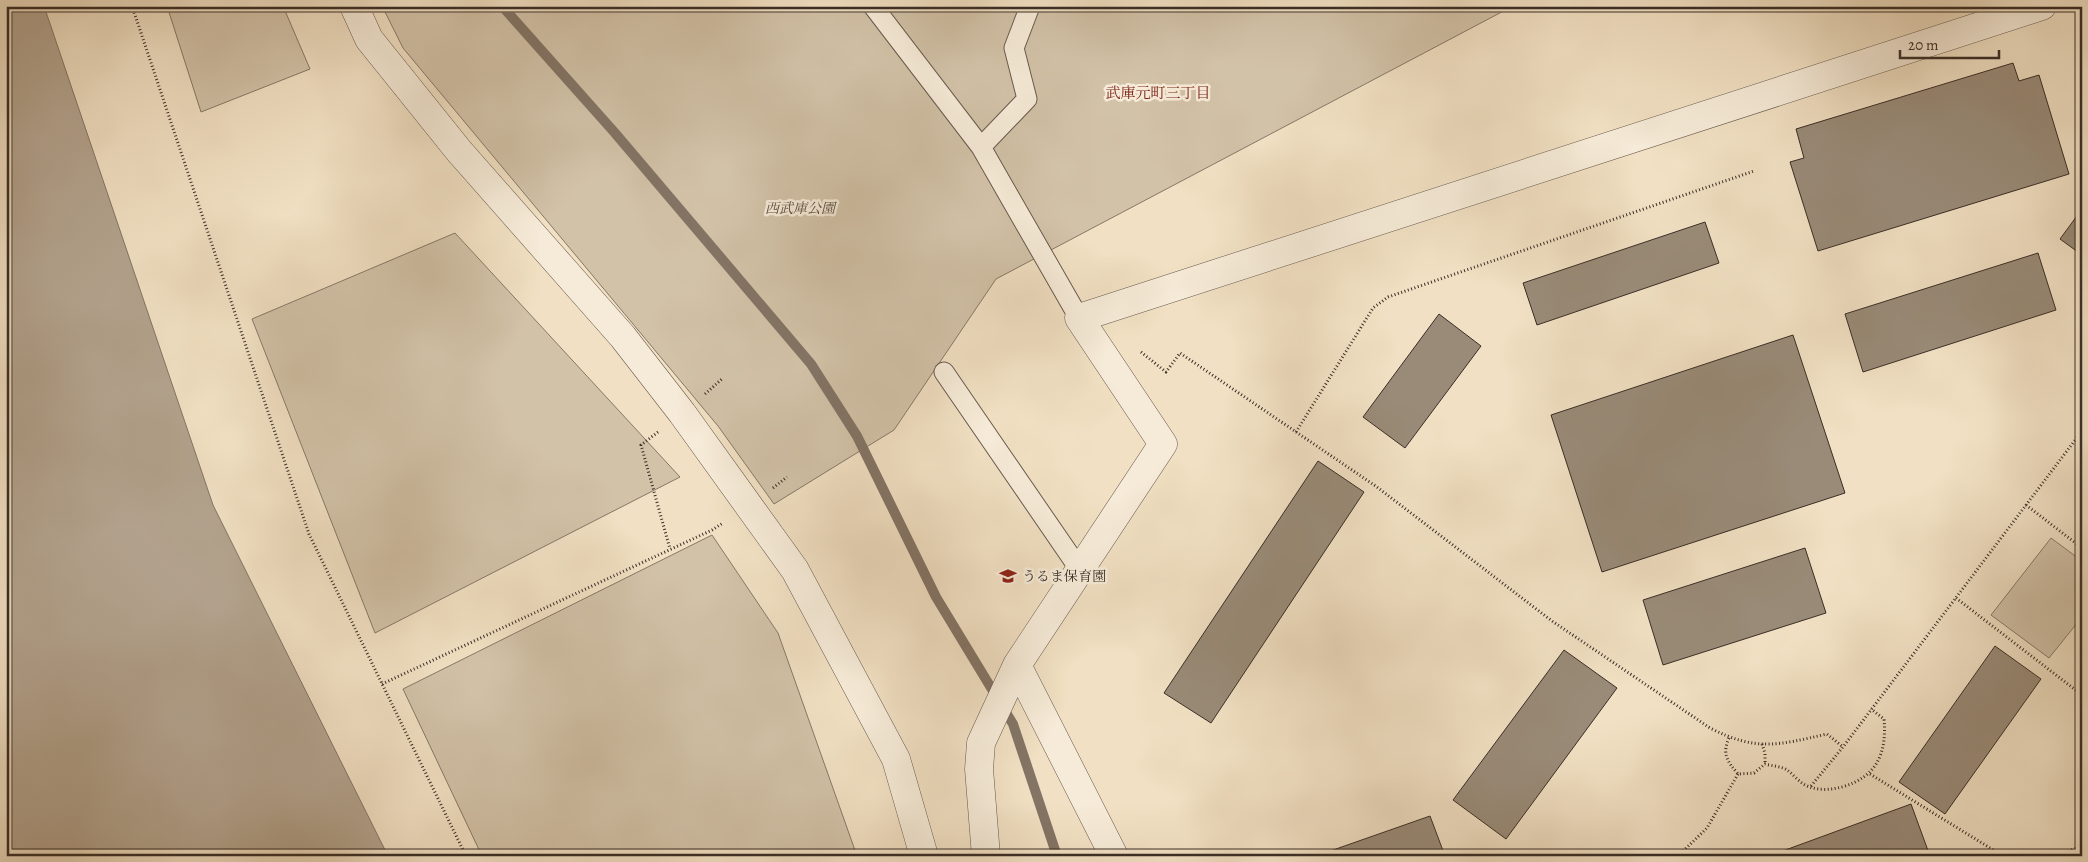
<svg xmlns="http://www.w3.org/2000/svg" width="2088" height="862" font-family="Alegreya,'Noto Serif JP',serif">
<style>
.green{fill:#d2c2a8;stroke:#867868}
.water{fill:#b3a38e;stroke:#837465}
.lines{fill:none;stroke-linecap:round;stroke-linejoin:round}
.stream{stroke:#837465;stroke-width:10}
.building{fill:#998b78;stroke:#3a2e27}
.lane-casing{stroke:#685a4e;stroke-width:21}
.street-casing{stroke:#685a4e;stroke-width:29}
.path{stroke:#3a2e27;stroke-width:3;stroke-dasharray:1 2.5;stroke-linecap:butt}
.lane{stroke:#f6ebd8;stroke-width:19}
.street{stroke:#f6ebd8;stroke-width:28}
.labels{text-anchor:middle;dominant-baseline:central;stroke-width:5;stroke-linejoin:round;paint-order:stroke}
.park-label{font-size:14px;font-style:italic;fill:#584c41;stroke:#f6ebd8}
.poi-label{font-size:14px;fill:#3a2e27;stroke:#f6ebd8;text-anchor:start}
.neighbourhood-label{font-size:15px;fill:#7a1f14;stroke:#f6ebd8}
</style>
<rect width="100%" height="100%" fill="#f1e0c3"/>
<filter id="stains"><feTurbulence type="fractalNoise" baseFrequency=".004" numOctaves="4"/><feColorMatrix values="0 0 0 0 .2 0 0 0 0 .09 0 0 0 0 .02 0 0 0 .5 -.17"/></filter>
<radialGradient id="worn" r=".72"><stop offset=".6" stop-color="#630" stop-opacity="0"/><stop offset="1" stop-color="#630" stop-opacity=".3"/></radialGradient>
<path class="green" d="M 167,6 L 283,6 L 310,69 L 201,112 Z
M 382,6 L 1513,6 L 996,279 L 894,430 L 774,504 L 718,426 L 403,48 Z
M 455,233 L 680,477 L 375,633 L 252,319 Z
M 712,535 L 778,633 L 857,856 L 482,856 L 403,689 Z
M 2051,538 L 2082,561 L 2082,617 L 2049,658 L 1991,615 Z"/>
<path class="water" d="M 6,6 L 44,6 L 213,505 L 388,856 L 6,856 Z"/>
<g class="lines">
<path class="stream" d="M 502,6 L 615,133 L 811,364 L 857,436 L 936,597 L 1013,724 L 1057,856"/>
</g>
<path class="building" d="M 2013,63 L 2019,81 L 2039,75 L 2069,174 L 1818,251 L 1790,162 L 1804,158 L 1796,129 Z
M 2082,209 L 2082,255 L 2060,239 Z
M 1705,222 L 1719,263 L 1537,325 L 1523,283 Z
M 2038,253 L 2056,310 L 1863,372 L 1845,314 Z
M 1439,314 L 1481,346 L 1405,448 L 1363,417 Z
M 1793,335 L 1845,493 L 1602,572 L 1551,415 Z
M 1318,461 L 1364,492 L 1211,723 L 1164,693 Z
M 1805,548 L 1826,613 L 1663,665 L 1643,600 Z
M 1995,646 L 2041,679 L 1945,814 L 1899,782 Z
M 1564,650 L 1617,688 L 1506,839 L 1453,800 Z
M 1911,804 L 1930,856 L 1769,856 Z
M 1430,816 L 1445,856 L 1316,856 Z"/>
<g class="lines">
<g class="lane-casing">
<path id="lane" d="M 873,6 L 981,147 L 1079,318
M 981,147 L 1027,99 L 1014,48 L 1030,6
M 944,372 L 1080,570"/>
</g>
<g class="street-casing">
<path id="street" d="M 354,6 L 369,39 L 459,151 L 623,337 L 682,413 L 795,570 L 896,759 L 924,856
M 1017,665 L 1114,856
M 986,856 L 979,769 L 981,743 L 1017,665 L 1163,444 L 1079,318 L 2042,6"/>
</g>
<path class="path" d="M 132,6 L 309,534 L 466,856
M 1141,352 L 1166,372 L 1180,353 L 1377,487 L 1552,621 L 1710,728 C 1757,752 1778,745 1827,734 L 1843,747
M 705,394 L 723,378
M 658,432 L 641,445 L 670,549
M 1296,432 L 1373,308 L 1388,297 L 1754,171
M 773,488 L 787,477
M 2026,505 L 2082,548
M 1956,598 L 2082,695
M 382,684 L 712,530 L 723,523
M 1729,738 C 1722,754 1727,761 1738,774 L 1754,773 L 1765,764 C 1771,766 1781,766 1787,770 C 1793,774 1798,781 1805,785 C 1817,791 1830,790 1842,787 C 1877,777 1887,753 1884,719 L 1871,709
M 1762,744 L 1765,753 L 1765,764
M 1870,774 L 2003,856
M 1811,786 L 1843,747 L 2082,431
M 1678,856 L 1707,828 L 1738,774
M 2055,856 L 2082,846"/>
<use href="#lane" class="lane"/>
<use href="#street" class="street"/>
</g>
<defs>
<g id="school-bare" transform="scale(1.35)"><path d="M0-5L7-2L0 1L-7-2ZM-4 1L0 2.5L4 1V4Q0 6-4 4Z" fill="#8f2418" stroke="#f6ebd8" stroke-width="2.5" paint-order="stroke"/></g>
</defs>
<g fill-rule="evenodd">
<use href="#school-bare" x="1008" y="576"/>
</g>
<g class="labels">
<g class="park-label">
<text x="800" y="208">西武庫公園</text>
</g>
<g class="poi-label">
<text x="1022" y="576">うるま保育園</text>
</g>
<g class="neighbourhood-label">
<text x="1158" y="93">武庫元町三丁目</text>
</g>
</g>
<rect width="2088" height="862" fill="none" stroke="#f1e0c3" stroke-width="25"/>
<rect x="8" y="8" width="2073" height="847" fill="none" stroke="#3a2e27" stroke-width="2.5"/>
<rect x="12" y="12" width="2063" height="837" fill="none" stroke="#3a2e27"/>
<path d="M1900 50v8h99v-8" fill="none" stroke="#3a2e27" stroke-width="2.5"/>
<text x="1908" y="50" font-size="15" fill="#3a2e27" stroke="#f6ebd8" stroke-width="4" paint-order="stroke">20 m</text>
<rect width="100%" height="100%" filter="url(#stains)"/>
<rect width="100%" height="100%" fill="url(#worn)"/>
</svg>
